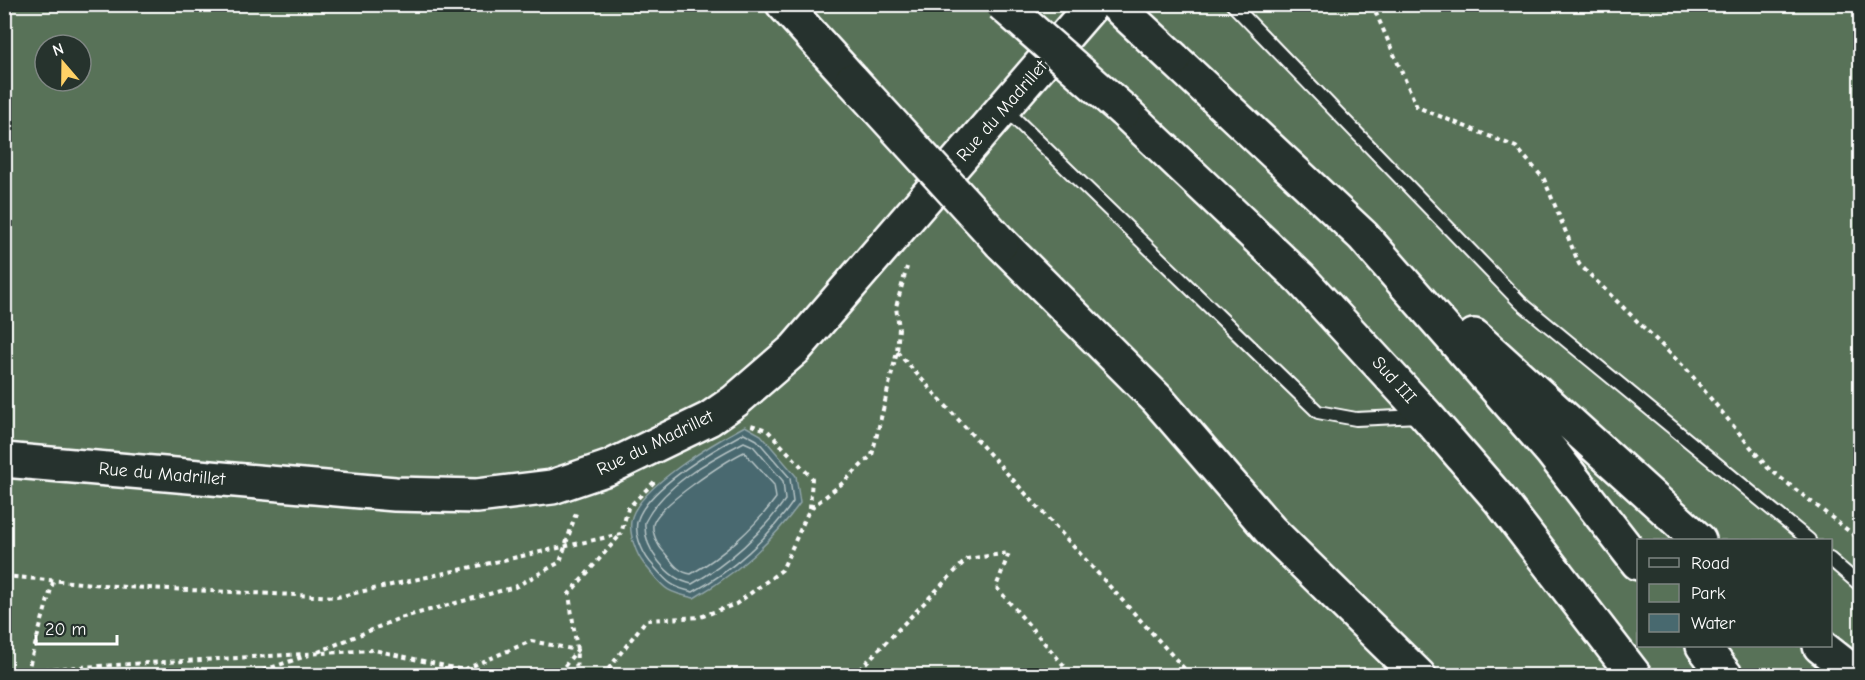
<svg xmlns="http://www.w3.org/2000/svg" width="1865" height="680" font-family="'Comic Neue',sans-serif">
<style>
.green{fill:#587258;stroke:#acb8ac;stroke-width:1.5;fill-rule:evenodd}
.water{fill:#48696f;stroke:#91a5a9;stroke-width:1.5}
.lines{fill:none;stroke-linecap:round;stroke-linejoin:round}
.shore{stroke:#b6c3c5;stroke-width:1.5}
.lane-casing{stroke:#fff;stroke-width:16}
.secondary-casing{stroke:#fff;stroke-width:38}
.highway-casing{stroke:#fff;stroke-width:38}
.path{stroke:#fff;stroke-width:4;stroke-dasharray:4.5 4.5;stroke-linecap:butt}
.lane{stroke:#26332d;stroke-width:12}
.secondary{stroke:#26332d;stroke-width:33}
.highway{stroke:#26332d;stroke-width:33}
.highway-bridge-casing{stroke:#fff;stroke-width:38;stroke-linecap:butt}
.highway-bridge{stroke:#26332d;stroke-width:33}
.labels{text-anchor:middle;dominant-baseline:central;stroke-width:6;stroke-linejoin:round;paint-order:stroke}
.street-label{font-size:18px;fill:#fff;stroke:#26332d}
</style>
<rect width="100%" height="100%" fill="#3c433d"/>
<filter id="ink" filterUnits="userSpaceOnUse"><feTurbulence type="fractalNoise" baseFrequency=".0167" numOctaves="2"/><feDisplacementMap in="SourceGraphic" scale="12" xChannelSelector="R" yChannelSelector="G"/><feConvolveMatrix kernelMatrix="1 2 1 2 8 2 1 2 1" color-interpolation-filters="sRGB"/></filter>
<g filter="url(#ink)">
<path class="green" d="M 5,5 L 1860,5 L 1860,675 L 5,675 ZM 45,45 L 81,45 L 81,81 L 45,81 ZM 1638,540 L 1830,540 L 1830,646 L 1638,646 Z"/>
<path class="water" d="M 745,426 L 761,435 L 796,476 L 800,503 C 772,542 736,574 694,598 C 662,591 665,588 644,564 C 636,554 629,534 631,521 C 636,488 717,441 745,426 Z"/>
<g class="lines">
<path class="shore" d="M 744,433 L 757,440 L 790,478 L 793,502 C 768,538 732,571 693,592 C 669,587 666,580 650,562 C 642,552 633,531 638,519 C 649,487 715,449 744,433 Z
M 744,442 L 753,446 L 783,481 L 785,500 C 762,533 728,564 692,584 C 667,579 643,549 645,522 C 663,486 709,460 744,442 Z
M 744,452 L 774,485 L 776,498 C 755,527 723,556 691,574 C 677,572 672,561 663,551 C 658,546 652,533 653,525 C 656,506 726,461 744,452 Z"/>
<g class="lane-casing">
<path id="lane" d="M 1232,4 L 1521,303 L 1809,540
M 1005,109 L 1318,412 L 1356,419 L 1419,416
M 1830,559 L 1860,585"/>
</g>
<g class="secondary-casing">
<path id="secondary" d="M 4,460 L 395,494 L 477,496 L 552,487 L 608,468 L 709,419 L 735,401 L 795,349 L 1093,4"/>
</g>
<g class="highway-casing">
<path id="highway" d="M 783,4 L 852,80
M 1174,59 L 1363,236 L 1552,452 L 1638,563
M 1124,111 L 1301,279 L 1426,415 L 1499,499 L 1635,676
M 1001,243 L 1157,399 L 1270,530 L 1419,676
M 1474,336 L 1699,540
M 1703,646 L 1726,676
M 1820,646 L 1858,676"/>
</g>
<path class="path" d="M 1372,4 L 1417,107 L 1516,147 L 1544,179 L 1579,264 L 1688,371 L 1768,468 L 1854,535 L 1860,536
M 897,352 L 1191,676
M 811,508 L 844,482 L 872,455 L 897,352 L 899,328 L 896,307 L 907,267
M 4,576 L 126,587 L 337,597 L 621,534 L 628,508 L 657,479
M 53,582 L 28,670 L 374,650 L 463,670 L 531,641 L 577,650 L 557,676
M 318,652 L 400,618 L 515,587 L 560,562 L 577,510
M 246,676 L 309,655
M 576,676 L 577,650 L 569,594 L 621,534
M 603,676 L 646,620 L 700,617 L 736,604 L 782,570 L 810,508 L 812,478 L 767,430 L 751,425
M 853,676 L 967,559 L 1009,553 L 996,587 L 1073,676"/>
<use href="#lane" class="lane"/>
<use href="#secondary" class="secondary"/>
<use href="#highway" class="highway"/>
<g class="highway-bridge-casing">
<path id="highway-bridge" d="M 1002,4 L 1124,111
M 1115,4 L 1174,59
M 852,80 L 1001,243"/>
</g>
<use href="#highway-bridge" class="highway-bridge"/>
</g>
</g>
<g class="labels">
<g class="street-label">
<text transform="translate(1002 111) rotate(-49)">Rue du Madrillet</text>
<text transform="translate(1394 380) rotate(48)">Sud III</text>
<text transform="translate(655 443) rotate(-26)">Rue du Madrillet</text>
<text transform="translate(162 474) rotate(5)">Rue du Madrillet</text>
</g>
</g>
<rect width="1865" height="680" fill="none" stroke="#26332d" stroke-width="24"/>
<rect x="12" y="12" width="1841" height="656" fill="none" stroke="#fff" stroke-width="2" filter="url(#ink)"/>
<rect x="1637" y="539" width="195" height="108" fill="#26332d" stroke="#7d8581" stroke-width="1.5"/>
<rect x="1649" y="558" width="30" height="9" fill="#26332d" stroke="#7d8581" stroke-width="1.5"/>
<text x="1691" y="569" font-size="18" fill="#ffffff">Road</text>
<rect x="1649" y="584" width="30" height="18" fill="#587258" stroke="#7d8581" stroke-width="1.5"/>
<text x="1691" y="599" font-size="18" fill="#ffffff">Park</text>
<rect x="1649" y="614" width="30" height="18" fill="#48696f" stroke="#7d8581" stroke-width="1.5"/>
<text x="1691" y="629" font-size="18" fill="#ffffff">Water</text>
<g transform="translate(63 63) rotate(340)"><circle r="28" fill="#26332d" stroke="#7d8581" stroke-width="1.5"/>
<path d="M0-4.5L10 22L0 15L-10 22Z" fill="#ffd166"/>
<text y="-9" font-size="16" font-weight="bold" text-anchor="middle" fill="#ffffff">N</text>
</g>
<path d="M36 635v9h81v-9" fill="none" stroke="#ffffff" stroke-width="3"/>
<text x="45" y="635" font-size="18" fill="#ffffff" stroke="#26332d" stroke-width="4.5" paint-order="stroke">20 m</text>
</svg>
